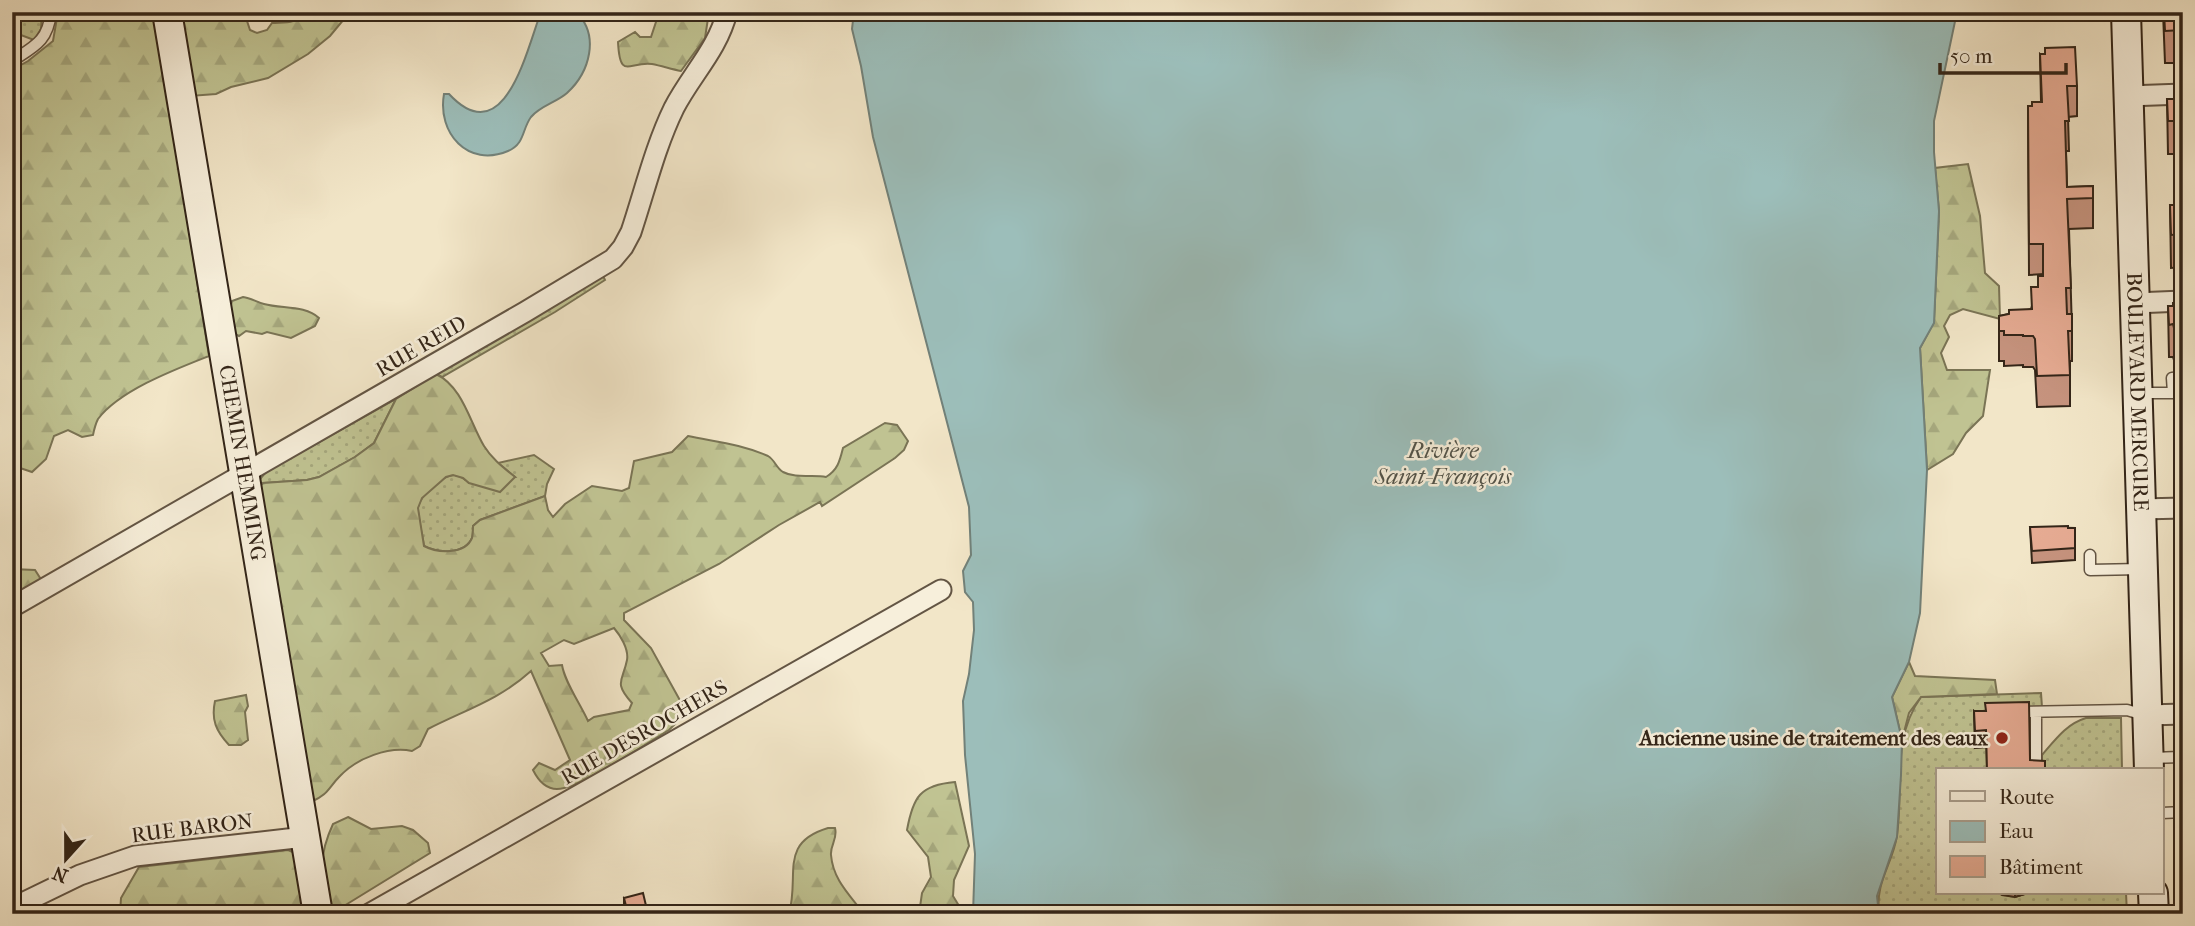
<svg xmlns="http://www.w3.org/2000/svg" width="2195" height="926" font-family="'IM FELL French Canon',serif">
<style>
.grass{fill:url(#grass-dots);stroke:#7a7455;stroke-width:2}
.forest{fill:url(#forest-firs);stroke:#7a7455;stroke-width:2;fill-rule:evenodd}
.water{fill:#9cbeba;stroke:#728179;stroke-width:2}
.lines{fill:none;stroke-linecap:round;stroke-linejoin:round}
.lane-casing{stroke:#635544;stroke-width:13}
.street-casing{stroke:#635544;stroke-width:23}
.secondary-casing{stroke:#332518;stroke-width:32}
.lane{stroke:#f7efdb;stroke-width:10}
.street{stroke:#f7efdb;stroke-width:19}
.secondary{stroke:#f7efdb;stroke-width:28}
.wall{fill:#c6937e;stroke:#332518;stroke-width:2}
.shaded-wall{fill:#a17867;stroke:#332518;stroke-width:2}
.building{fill:#e6ab93;stroke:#332518;stroke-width:2}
.poi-dot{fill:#8f2418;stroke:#f7efdb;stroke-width:2.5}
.labels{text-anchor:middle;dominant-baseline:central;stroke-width:5;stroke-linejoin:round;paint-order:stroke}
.street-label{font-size:21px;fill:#332518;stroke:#f7efdb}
.poi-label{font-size:21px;font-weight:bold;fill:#332518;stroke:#f7efdb;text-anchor:end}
.water-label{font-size:23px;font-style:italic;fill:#525349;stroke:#f7efdb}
</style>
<defs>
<pattern id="grass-dots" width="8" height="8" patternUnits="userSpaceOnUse" patternTransform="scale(1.75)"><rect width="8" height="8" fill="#c0c392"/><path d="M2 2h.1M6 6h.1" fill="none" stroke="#a5a77d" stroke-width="1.8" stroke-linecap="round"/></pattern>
<pattern id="forest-firs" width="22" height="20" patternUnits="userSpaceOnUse" patternTransform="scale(1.75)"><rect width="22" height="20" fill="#c0c392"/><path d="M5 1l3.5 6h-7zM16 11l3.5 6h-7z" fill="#a5a77d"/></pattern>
</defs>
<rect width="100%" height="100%" fill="#f2e6c8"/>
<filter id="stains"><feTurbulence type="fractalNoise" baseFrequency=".00286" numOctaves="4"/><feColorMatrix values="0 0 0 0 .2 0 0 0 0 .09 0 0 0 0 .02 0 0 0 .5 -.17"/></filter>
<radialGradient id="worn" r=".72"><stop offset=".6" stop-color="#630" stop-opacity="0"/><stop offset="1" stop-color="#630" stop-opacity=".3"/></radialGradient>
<path class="grass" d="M 12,12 L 42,12 L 41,29 L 34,40 L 21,35 L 12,36 Z
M 603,276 L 605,280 L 555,312 L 442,377 L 436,374 Z
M 396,399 L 374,443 L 355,457 L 319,477 L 307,480 L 263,483 L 259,487 L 260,479 L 266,472 Z
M 534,455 L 554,469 L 547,484 L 545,496 L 480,520 L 473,526 C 473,530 473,534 472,538 C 465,555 437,553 424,546 C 423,536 417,516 418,507 C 420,496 443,474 455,475 C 461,476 465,479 469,483 L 515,477 L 498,463 Z
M 2041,693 L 2042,707 L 1999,707 L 1975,748 L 1986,747 L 1987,770 L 1938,770 L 1938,893 L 1997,893 L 2014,897 L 2028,893 L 2126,893 L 2127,914 L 1879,914 C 1875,881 1893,864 1897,835 C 1904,786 1891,739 1921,697 Z
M 2086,718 L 2121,718 L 2122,770 L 2042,770 L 2042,755 C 2055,740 2066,724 2086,718 Z"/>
<path class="forest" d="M 58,12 L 154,12 L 209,356 C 176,369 120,390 98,419 C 96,423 94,430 93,435 L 82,437 L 68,430 L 54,436 L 46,459 L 32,472 L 14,466 L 12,458 L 12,70 L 28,61 L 53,41 Z
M 179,12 L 231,12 L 246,18 L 250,30 L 257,33 L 267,30 L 272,23 C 287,22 295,24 305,12 L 350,12 L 330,36 L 308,54 L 268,78 L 231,87 L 216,94 L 190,96 Z
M 662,12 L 709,12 L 705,38 L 681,71 C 671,69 662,66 652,64 C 629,61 620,81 618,42 L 635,32 L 640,37 L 651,37 L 656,22 Z
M 1968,164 L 1980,216 L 1985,273 L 1999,286 L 2000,319 L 1963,309 L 1950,315 L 1944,326 L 1949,337 L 1941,353 L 1947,370 L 1990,370 L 1983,416 L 1966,433 L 1953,454 L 1927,470 L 1920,348 L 1934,322 L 1939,211 L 1935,168 Z
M 243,297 C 251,298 256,302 264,304 C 282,309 305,305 319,318 L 315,326 L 291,338 L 267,332 L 262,334 L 246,331 L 239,336 L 231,332 L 228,316 L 232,301 Z
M 436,374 C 463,387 470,423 484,446 C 492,459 504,468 515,477 L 500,492 L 469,483 L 463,478 L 453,475 L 446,477 L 422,498 L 418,508 L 424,546 C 437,553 465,555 472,538 C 473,534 473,530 473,526 L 480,520 L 545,496 L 548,510 L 553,517 L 565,504 L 592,486 L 622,491 L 629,488 L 634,461 L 672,452 L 688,436 C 717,442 741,444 768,456 C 775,460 776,468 783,472 C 796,479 813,474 826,477 C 838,470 840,460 843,448 L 885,423 L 897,425 L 908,441 L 904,450 L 895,458 L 822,506 L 820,502 L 779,525 L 719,564 L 624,613 L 624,620 L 651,648 L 682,704 L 680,719 L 669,730 C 647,743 579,789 557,789 C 546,789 538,780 533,770 L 539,763 L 555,770 L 570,760 L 531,671 C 499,700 465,710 428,729 L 420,746 L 412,751 C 389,746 357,758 340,776 C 328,788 329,794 311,802 L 259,487 L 263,483 L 307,480 L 319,477 L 355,457 L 374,443 L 396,399 ZM 614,628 C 620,635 629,649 627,660 C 623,681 613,682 632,703 L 629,710 L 594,717 L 588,721 C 580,703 565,683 562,665 L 549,666 L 541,653 L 564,640 L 574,644 Z
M 12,569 L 35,570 L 42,581 L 14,597 Z
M 1909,662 L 1915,676 L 1995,680 L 1997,694 L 1921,697 L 1909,713 L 1902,740 L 1892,697 Z
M 246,695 L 248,706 L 245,712 L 248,740 L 241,745 L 229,745 C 216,731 211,720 215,701 Z
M 955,782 L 969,846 L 954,880 L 953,896 L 964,914 L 919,914 L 922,893 L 931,877 L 928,857 L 907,830 C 913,797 920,785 955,782 Z
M 348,817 L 371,829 L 402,826 L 413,830 L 428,843 L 430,853 L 339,909 L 330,907 C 319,876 319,854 333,824 Z
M 828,828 L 835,828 C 838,839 830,845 831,855 C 833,880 850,895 864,914 L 789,914 C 800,875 778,843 828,828 Z
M 288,850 L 295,853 L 305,914 L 120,914 L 121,898 L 139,867 Z"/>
<path class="water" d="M 541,12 L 576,12 C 600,35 590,72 567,93 C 557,102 540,106 531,117 C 522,129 525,144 508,151 C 468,168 437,133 444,94 L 449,94 C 505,154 527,48 541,12 Z
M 854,12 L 1957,12 L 1934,121 L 1934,152 L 1939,211 L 1934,323 L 1920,348 L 1927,470 L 1920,613 L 1909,662 L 1892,697 L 1902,740 L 1901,775 L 1897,837 L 1877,896 L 1879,914 L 973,914 L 975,854 L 965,755 L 963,701 L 969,674 L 974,630 L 973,602 L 965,592 L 963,571 L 971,555 L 969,507 L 873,137 L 861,66 L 852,29 Z"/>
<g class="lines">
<g class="lane-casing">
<path id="lane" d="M 12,61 C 35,46 48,41 51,12
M 2138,393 L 2173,393 L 2172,378 L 2183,377
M 2090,555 L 2090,570 L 2141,569
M 2016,712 L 2127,710 L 2144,715
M 2152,758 L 2180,757
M 2036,770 L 2036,712
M 2162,813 L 2183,812"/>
</g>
<g class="street-casing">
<path id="street" d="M 2128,96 L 2183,94
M 2135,303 L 2183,301
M 2141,509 L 2183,508
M 12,607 L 525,312 L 613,259 L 623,247 L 631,232 C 645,190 655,147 674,108 C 691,75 718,49 727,12
M 2148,715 L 2183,714
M 12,908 L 80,875 L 135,856 L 305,837
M 369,914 L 941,590"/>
</g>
<g class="secondary-casing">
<g id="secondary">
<path id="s1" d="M 167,12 L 318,914"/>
<path id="s2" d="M 2126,12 L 2149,770"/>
<path d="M 2153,893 L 2154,914"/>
</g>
</g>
<use href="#lane" class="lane"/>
<use href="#street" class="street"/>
<use href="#secondary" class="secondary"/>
</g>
<path class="wall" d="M 2163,12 L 2183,12 L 2183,63 L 2165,63 Z
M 2040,54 L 2077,86 L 2077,116 L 2068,117 L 2069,151 L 2066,151 L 2067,187 L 2093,186 L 2093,228 L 2069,229 L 2072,331 L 2072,361 L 2070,361 L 2070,406 L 2037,407 L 2035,370 L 2033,367 L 2023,367 L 2023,365 L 2004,366 L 2004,361 L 1999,361 L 1999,316 L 2031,309 L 2038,287 L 2043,276 L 2043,274 L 2029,275 L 2028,106 L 2032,106 L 2041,102 Z
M 2167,99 L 2183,99 L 2183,154 L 2168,154 Z
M 2170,205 L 2183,205 L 2183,267 L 2171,268 Z
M 2183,303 L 2183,360 L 2174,360 L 2173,357 L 2169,357 L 2168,306 L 2173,306 Z
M 2183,387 L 2183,475 L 2178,475 L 2176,401 L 2179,401 Z
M 2030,527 L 2075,528 L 2075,560 L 2032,563 Z
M 2183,627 L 2183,678 L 2183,676 L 2180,676 L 2179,655 L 2179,630 L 2182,630 Z
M 1974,711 L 2030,760 L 2045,770 L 1986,747 L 1975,748 Z
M 1999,893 L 2028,893 L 2015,897 L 2002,895 Z
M 624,898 L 648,914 L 624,914 Z"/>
<path class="shaded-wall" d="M 2015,893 L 2028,893 L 2015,897 Z"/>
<path class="building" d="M 2164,12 L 2183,12 L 2183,30 L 2165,31 Z
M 2075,47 L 2077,86 L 2067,86 L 2069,121 L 2065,121 L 2067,187 L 2093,186 L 2093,198 L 2067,199 L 2071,288 L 2066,288 L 2067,314 L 2072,314 L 2072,331 L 2068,331 L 2070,375 L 2037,376 L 2035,339 L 2033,336 L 2023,336 L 2023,335 L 2004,335 L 2004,331 L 1999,331 L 1999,316 L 2009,314 L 2009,310 L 2032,309 L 2031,287 L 2038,287 L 2038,276 L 2043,276 L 2043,244 L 2029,244 L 2028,106 L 2032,106 L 2032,102 L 2042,102 L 2040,54 L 2045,54 L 2045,48 Z
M 2167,99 L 2183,99 L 2183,121 L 2168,121 Z
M 2170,205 L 2183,205 L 2183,234 L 2171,235 Z
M 2173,303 L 2183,303 L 2183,327 L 2174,328 L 2173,324 L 2169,325 L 2168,306 L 2173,306 Z
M 2183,387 L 2183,452 L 2178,452 L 2176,401 L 2179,401 L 2179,388 Z
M 2068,526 L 2068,528 L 2075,528 L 2075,548 L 2032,551 L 2030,527 Z
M 2182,627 L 2183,627 L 2183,653 L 2183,651 L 2180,651 L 2179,630 L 2182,630 Z
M 2029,702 L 2030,760 L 2045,761 L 2045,770 L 1987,770 L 1986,730 L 1975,731 L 1974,711 L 1986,711 L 1985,703 Z
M 643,893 L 648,914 L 628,914 L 624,898 Z"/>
<circle class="poi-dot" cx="2002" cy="738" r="7"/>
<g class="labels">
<g class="street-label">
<text transform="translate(421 346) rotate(-30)">RUE REID</text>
<text stroke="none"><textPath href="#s2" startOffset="380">BOULEVARD MERCURE</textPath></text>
<text stroke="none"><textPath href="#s1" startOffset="457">CHEMIN HEMMING</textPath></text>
<text transform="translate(644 732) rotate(-30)">RUE DESROCHERS</text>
<text transform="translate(192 828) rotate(-7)">RUE BARON</text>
</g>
<g class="poi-label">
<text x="1988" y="738">Ancienne usine de traitement des eaux</text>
</g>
<g class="water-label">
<text x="1443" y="450">Rivière<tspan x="1443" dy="26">Saint-François</tspan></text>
</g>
</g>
<rect width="2195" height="926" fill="none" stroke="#f2e6c8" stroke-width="42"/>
<rect x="14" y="14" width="2167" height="898" fill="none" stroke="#332518" stroke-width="3.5"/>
<rect x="21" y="21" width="2153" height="884" fill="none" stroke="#332518" stroke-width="2"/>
<rect x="1936" y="768" width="228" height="126" fill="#f7efdb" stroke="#a99e8d" stroke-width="2"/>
<rect x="1950" y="791" width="35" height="10" fill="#f7efdb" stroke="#a99e8d" stroke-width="2"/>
<text x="1999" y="804" font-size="21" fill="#332518">Route</text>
<rect x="1950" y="821" width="35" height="21" fill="#9cbeba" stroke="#a99e8d" stroke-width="2"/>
<text x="1999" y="838" font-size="21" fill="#332518">Eau</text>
<rect x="1950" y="856" width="35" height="21" fill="#e6ab93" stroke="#a99e8d" stroke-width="2"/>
<text x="1999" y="874" font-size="21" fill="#332518">Bâtiment</text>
<g transform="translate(66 859) rotate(201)" stroke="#f7efdb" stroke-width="5" paint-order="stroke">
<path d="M0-5L12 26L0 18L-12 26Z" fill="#332518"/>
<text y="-10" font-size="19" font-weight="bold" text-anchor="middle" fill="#332518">N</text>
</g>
<path d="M1940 63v10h126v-10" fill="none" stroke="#332518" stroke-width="3.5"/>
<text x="1950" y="63" font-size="21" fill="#332518" stroke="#f7efdb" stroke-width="5" paint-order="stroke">50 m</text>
<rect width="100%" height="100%" filter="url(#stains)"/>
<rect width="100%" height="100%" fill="url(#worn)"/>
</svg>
